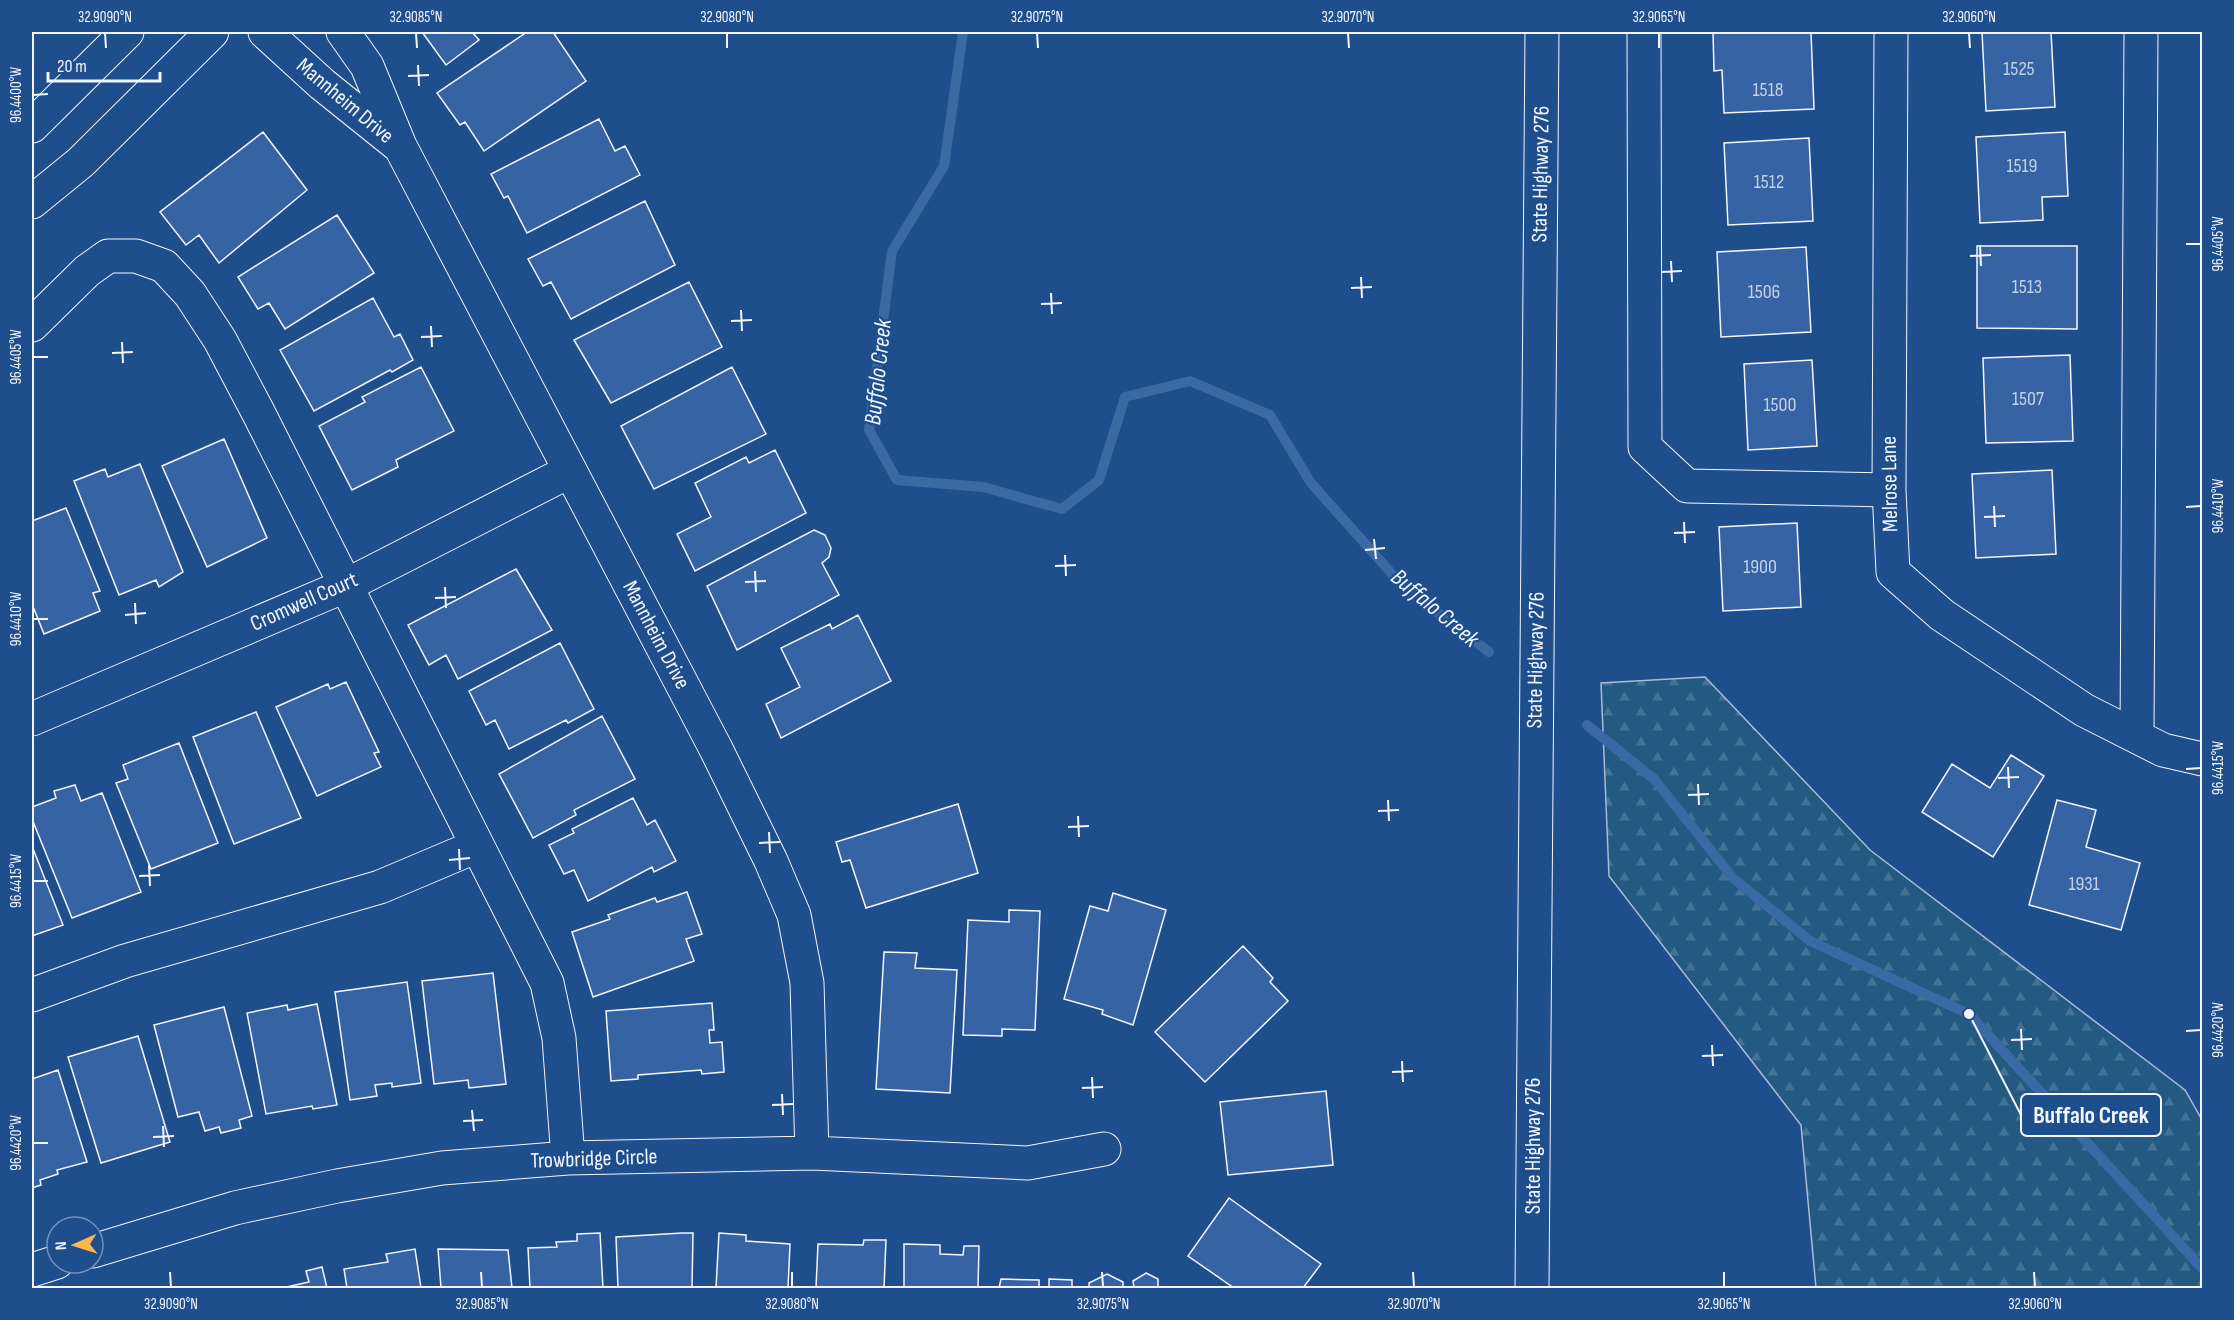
<svg xmlns="http://www.w3.org/2000/svg" width="2234" height="1320" font-family="'Sofia Sans Condensed',sans-serif">
<style>
.forest{fill:url(#forest-firs);stroke:#a8bbd7;stroke-width:1.5}
.lines{fill:none;stroke-linecap:round;stroke-linejoin:round}
.stream{stroke:#3b69a3;stroke-width:10}
.building{fill:#3563a3;stroke:#f2f6ff;stroke-width:1.5}
.minor-casing{stroke:#f2f6ff;stroke-width:35}
.minor{stroke:#1f4e8c;stroke-width:33}
.ticks{fill:none;stroke:#f2f6ff;stroke-width:2}
.labels{text-anchor:middle;dominant-baseline:central;stroke-width:4.5;stroke-linejoin:round;paint-order:stroke}
.number-label{font-size:20px;fill:#c3d1e8}
.street-label{font-size:22px;fill:#f2f6ff;stroke:#1f4e8c}
.water-label{font-size:24px;font-style:italic;fill:#f2f6ff;stroke:#1f4e8c}
.leader{fill:none;stroke:#f2f6ff;stroke-width:2}
.callout-dot{fill:#f2f6ff;stroke:#1f4e8c;stroke-width:2}
.callout{fill:#1f4e8c;stroke:#f2f6ff;stroke-width:2}
.callout-label{font-size:24px;text-anchor:middle;font-weight:bold;fill:#f2f6ff}
.neatline{fill:none;stroke:#f2f6ff;stroke-width:2}
.ticks-label{font-size:15px;text-anchor:middle;fill:#f2f6ff}
</style>
<defs>
<pattern id="forest-firs" width="22" height="20" patternUnits="userSpaceOnUse" patternTransform="scale(1.5)"><rect width="22" height="20" fill="#245a82"/><path d="M5 1l3.5 6h-7zM16 11l3.5 6h-7z" fill="#447295"/></pattern>
</defs>
<rect width="100%" height="100%" fill="#1f4e8c"/>
<path class="forest" d="M 1705,677 L 1870,850 L 2185,1090 L 2202,1120 L 2202,1288 L 1816,1288 L 1801,1125 L 1609,876 L 1601,683 Z"/>
<g class="lines">
<path class="stream" d="M 963,32 L 944,166 L 892,251 L 869,430 L 897,480 L 983,487 L 1062,509 L 1099,480 L 1125,397 L 1190,381 L 1270,415 L 1311,483 L 1402,585 L 1489,652
M 1587,725 L 1654,779 L 1733,878 L 1810,941 L 1969,1014 L 2202,1268"/>
</g>
<path class="building" d="M 422,32 L 472,32 L 479,40 L 446,65 Z
M 527,32 L 553,32 L 586,81 L 484,151 L 465,122 L 460,125 L 437,93 Z
M 1713,32 L 1811,32 L 1814,109 L 1724,113 L 1722,70 L 1714,71 Z
M 1982,32 L 2051,32 L 2055,107 L 1986,111 Z
M 599,119 L 615,151 L 625,146 L 640,175 L 527,233 L 508,196 L 504,198 L 491,174 Z
M 263,132 L 307,190 L 219,263 L 199,235 L 186,245 L 160,212 Z
M 2065,132 L 2068,196 L 2042,197 L 2043,220 L 1980,223 L 1976,137 Z
M 1809,138 L 1813,221 L 1728,225 L 1724,143 Z
M 645,201 L 675,265 L 571,319 L 551,282 L 543,286 L 528,259 Z
M 337,215 L 374,273 L 285,329 L 269,303 L 258,309 L 238,277 Z
M 1977,246 L 2077,246 L 2077,329 L 1977,328 Z
M 1806,247 L 1811,332 L 1721,337 L 1717,252 Z
M 689,282 L 722,347 L 611,403 L 574,340 Z
M 373,298 L 394,337 L 400,334 L 413,360 L 392,372 L 390,370 L 314,411 L 280,350 Z
M 2070,355 L 2073,441 L 1986,443 L 1983,358 Z
M 1812,360 L 1817,446 L 1748,450 L 1744,364 Z
M 421,367 L 454,431 L 396,460 L 398,467 L 352,490 L 319,426 L 365,402 L 362,397 Z
M 732,367 L 766,434 L 654,489 L 621,426 Z
M 224,439 L 267,538 L 207,567 L 162,466 Z
M 775,450 L 806,513 L 695,571 L 677,534 L 711,517 L 695,483 L 746,457 L 749,463 Z
M 140,464 L 183,572 L 159,587 L 156,580 L 119,595 L 74,481 L 105,469 L 108,477 Z
M 2052,470 L 2056,554 L 1976,558 L 1972,474 Z
M 66,508 L 100,591 L 93,593 L 100,611 L 44,634 L 32,604 L 32,521 Z
M 1797,523 L 1801,607 L 1723,611 L 1719,527 Z
M 814,530 L 825,535 L 831,548 L 829,557 L 822,563 L 839,595 L 737,650 L 707,586 Z
M 516,569 L 552,630 L 458,679 L 446,655 L 429,665 L 408,625 Z
M 858,615 L 891,681 L 781,738 L 766,704 L 800,687 L 781,648 L 830,624 L 832,629 Z
M 560,643 L 594,709 L 568,723 L 566,720 L 509,749 L 495,720 L 486,725 L 469,691 Z
M 346,682 L 379,752 L 374,753 L 381,767 L 317,796 L 276,707 L 328,684 L 330,689 Z
M 256,712 L 301,818 L 234,844 L 193,737 Z
M 602,716 L 635,779 L 574,810 L 576,815 L 533,838 L 499,774 Z
M 179,743 L 218,843 L 151,869 L 116,783 L 128,779 L 123,765 Z
M 2011,755 L 2044,776 L 1993,857 L 1922,812 L 1952,764 L 1990,788 Z
M 75,785 L 81,801 L 102,793 L 141,892 L 72,918 L 32,819 L 32,807 L 56,798 L 54,791 Z
M 633,798 L 647,825 L 655,820 L 676,861 L 654,872 L 652,867 L 588,901 L 574,870 L 564,874 L 549,845 L 574,833 L 572,829 Z
M 2057,800 L 2096,810 L 2086,847 L 2140,863 L 2121,930 L 2029,905 Z
M 958,804 L 978,873 L 866,908 L 850,860 L 842,862 L 836,842 Z
M 32,846 L 63,925 L 32,936 Z
M 687,892 L 702,934 L 686,939 L 694,961 L 593,997 L 572,932 L 610,919 L 608,915 L 655,898 L 657,902 Z
M 1113,893 L 1166,910 L 1133,1025 L 1102,1014 L 1103,1010 L 1064,999 L 1090,906 L 1108,911 Z
M 1009,910 L 1040,911 L 1035,1030 L 1002,1029 L 1002,1036 L 963,1035 L 968,920 L 1009,922 Z
M 1243,946 L 1273,978 L 1270,982 L 1288,1001 L 1205,1082 L 1155,1032 Z
M 884,952 L 917,953 L 915,968 L 957,970 L 950,1093 L 876,1089 Z
M 493,973 L 506,1084 L 469,1088 L 468,1080 L 434,1084 L 422,981 Z
M 407,982 L 421,1083 L 392,1087 L 392,1083 L 375,1085 L 377,1096 L 350,1100 L 335,992 Z
M 712,1003 L 714,1030 L 709,1030 L 710,1043 L 722,1042 L 724,1072 L 702,1074 L 701,1070 L 638,1075 L 638,1079 L 611,1081 L 606,1011 Z
M 317,1004 L 337,1105 L 313,1109 L 312,1106 L 266,1114 L 247,1013 L 287,1005 L 288,1010 Z
M 224,1007 L 252,1116 L 239,1120 L 241,1128 L 221,1133 L 219,1127 L 205,1131 L 199,1112 L 178,1117 L 154,1025 Z
M 138,1036 L 170,1142 L 101,1163 L 68,1057 Z
M 58,1070 L 87,1162 L 57,1170 L 58,1174 L 40,1180 L 41,1185 L 32,1188 L 32,1079 Z
M 1326,1091 L 1333,1165 L 1228,1175 L 1220,1102 Z
M 1229,1198 L 1321,1264 L 1303,1288 L 1234,1288 L 1188,1256 Z
M 600,1233 L 603,1288 L 530,1288 L 528,1248 L 557,1247 L 556,1242 L 577,1241 L 577,1234 Z
M 682,1233 L 693,1233 L 692,1288 L 618,1288 L 616,1237 Z
M 719,1233 L 746,1235 L 746,1241 L 790,1244 L 788,1288 L 716,1288 Z
M 864,1240 L 886,1240 L 884,1288 L 816,1288 L 818,1244 L 863,1245 Z
M 904,1244 L 940,1245 L 940,1254 L 963,1255 L 964,1246 L 979,1246 L 978,1288 L 904,1288 Z
M 415,1249 L 421,1288 L 347,1288 L 344,1269 L 388,1262 L 386,1254 Z
M 438,1249 L 508,1250 L 512,1288 L 441,1288 Z
M 322,1267 L 327,1288 L 282,1288 L 309,1282 L 306,1271 Z
M 1146,1273 L 1158,1279 L 1158,1288 L 1125,1288 L 1134,1288 L 1133,1281 Z
M 1107,1274 L 1123,1282 L 1123,1288 L 1089,1288 L 1089,1283 Z
M 1001,1279 L 1039,1280 L 1039,1288 L 999,1288 Z
M 1049,1279 L 1072,1280 L 1072,1288 L 1049,1288 Z"/>
<g class="lines">
<g class="minor-casing">
<path id="minor" d="M 265,32 L 322,84 L 398,145
M 343,32 L 367,66 L 400,146 L 716,749 L 771,861 L 794,915 L 807,983 L 812,1153
M 1644,32 L 1645,447 L 1687,486 L 1889,490
M 1891,32 L 1889,490 L 1893,572 L 1942,615 L 2084,710 L 2163,750 L 2202,759
M 32,126 L 127,32
M 32,202 L 81,162 L 212,32
M 32,325 L 87,271 L 108,256 L 136,256 L 164,266 L 190,294 L 220,340 L 258,412 L 547,983 L 559,1038 L 568,1158
M 32,719 L 347,585 L 570,471
M 2137,735 L 2141,32
M 32,995 L 125,961 L 380,887 L 477,846
M 93,1251 L 235,1208 L 337,1186 L 442,1168 L 568,1158 L 812,1153 L 1028,1163 L 1104,1149
M 32,1270 L 57,1262
M 1532,1288 L 1542,32"/>
</g>
<use href="#minor" class="minor"/>
</g>
<path class="ticks" d="M 105,33 L 106,48M 416,33 L 417,48M 727,33 L 727,48M 1037,33 L 1038,48M 1348,33 L 1349,48M 1659,33 L 1659,48M 1969,33 L 1970,48M 418,65 L 419,86M 408,76 L 429,75M 33,95 L 48,94M 2186,244 L 2201,244M 1980,245 L 1981,266M 1970,256 L 1991,255M 1671,261 L 1672,282M 1661,272 L 1682,271M 1361,277 L 1362,298M 1351,288 L 1372,287M 1051,293 L 1052,314M 1041,304 L 1062,303M 741,310 L 742,331M 731,321 L 752,320M 431,326 L 432,347M 421,337 L 442,336M 122,342 L 123,363M 112,353 L 133,352M 33,357 L 48,357M 1994,506 L 1995,527M 2186,507 L 2201,506M 1984,517 L 2005,516M 1684,522 L 1685,543M 1674,533 L 1695,532M 1374,539 L 1376,559M 1365,550 L 1385,548M 1065,555 L 1066,576M 1055,566 L 1076,565M 755,571 L 756,592M 745,582 L 766,581M 445,587 L 446,608M 435,598 L 456,597M 135,603 L 136,624M 125,615 L 146,613M 33,619 L 48,619M 2008,767 L 2009,788M 2186,769 L 2201,768M 1998,778 L 2019,777M 1698,784 L 1699,805M 1688,795 L 1709,794M 1388,800 L 1389,821M 1378,811 L 1399,810M 1078,816 L 1079,837M 1068,827 L 1089,826M 769,832 L 770,853M 759,843 L 780,842M 459,849 L 460,870M 449,860 L 470,858M 149,865 L 150,886M 139,876 L 160,875M 33,881 L 48,881M 2021,1029 L 2022,1050M 2186,1031 L 2201,1030M 2011,1040 L 2032,1039M 1712,1045 L 1713,1066M 1702,1056 L 1723,1055M 1402,1061 L 1403,1082M 1392,1072 L 1413,1071M 1092,1077 L 1093,1098M 1082,1088 L 1103,1087M 782,1094 L 783,1115M 772,1105 L 793,1104M 472,1110 L 474,1131M 463,1121 L 483,1120M 163,1126 L 164,1147M 153,1137 L 174,1136M 33,1143 L 48,1143M 170,1272 L 171,1287M 481,1272 L 482,1287M 792,1272 L 792,1287M 1102,1272 L 1103,1287M 1413,1272 L 1414,1287M 1724,1272 L 1724,1287M 2034,1272 L 2035,1287"/>
<g class="labels">
<g class="number-label">
<text x="2019" y="69">1525</text>
<text x="1768" y="90">1518</text>
<text x="2022" y="166">1519</text>
<text x="1769" y="182">1512</text>
<text x="2027" y="287">1513</text>
<text x="1764" y="292">1506</text>
<text x="2028" y="399">1507</text>
<text x="1780" y="405">1500</text>
<text x="1760" y="567">1900</text>
<text x="2084" y="884">1931</text>
</g>
<g class="street-label">
<text transform="translate(345 101) rotate(40)">Mannheim Drive</text>
<text transform="translate(1541 174) rotate(-89)">State Highway 276</text>
<text transform="translate(1890 484) rotate(-91)">Melrose Lane</text>
<text transform="translate(304 602) rotate(-24)">Cromwell Court</text>
<text transform="translate(656 635) rotate(62)">Mannheim Drive</text>
<text transform="translate(1536 660) rotate(-89)">State Highway 276</text>
<text transform="translate(1533 1146) rotate(-90)">State Highway 276</text>
<text transform="translate(594 1159) rotate(-2)">Trowbridge Circle</text>
</g>
<g class="water-label">
<text transform="translate(878 372) rotate(-84)">Buffalo Creek</text>
<text transform="translate(1435 608) rotate(40)">Buffalo Creek</text>
</g>
</g>
<path class="leader" d="M1969 1014L2021 1115"/>
<circle class="callout-dot" cx="1969" cy="1014" r="6"/>
<rect class="callout" x="2021" y="1094" width="140" height="42" rx="6"/>
<g class="callout-label">
<text x="2091" y="1123">Buffalo Creek</text>
</g>
<rect width="2234" height="1320" fill="none" stroke="#1f4e8c" stroke-width="66"/>
<g transform="translate(75 1245) rotate(267)"><circle r="28" fill="#1f4e8c" stroke="#7391ba" stroke-width="1.5"/>
<path d="M0-4.5L10 22L0 15L-10 22Z" fill="#ffb74d"/>
<text y="-9" font-size="16" font-weight="bold" text-anchor="middle" fill="#f2f6ff">N</text>
</g>
<path d="M48 72v9h112v-9" fill="none" stroke="#f2f6ff" stroke-width="3"/>
<text x="57" y="72" font-size="18" fill="#f2f6ff" stroke="#1f4e8c" stroke-width="4.5" paint-order="stroke">20 m</text>
<rect x="33" y="33" width="2168" height="1254" class="neatline"/>
<g class="ticks-label">
<text x="105" y="22">32.9090°N</text>
<text x="416" y="22">32.9085°N</text>
<text x="727" y="22">32.9080°N</text>
<text x="1037" y="22">32.9075°N</text>
<text x="1348" y="22">32.9070°N</text>
<text x="1659" y="22">32.9065°N</text>
<text x="1969" y="22">32.9060°N</text>
<text transform="translate(16 95) rotate(-90)" y="5">96.4400°W</text>
<text transform="translate(2218 244) rotate(-90)" y="5">96.4405°W</text>
<text transform="translate(16 357) rotate(-90)" y="5">96.4405°W</text>
<text transform="translate(2218 506) rotate(-90)" y="5">96.4410°W</text>
<text transform="translate(16 619) rotate(-90)" y="5">96.4410°W</text>
<text transform="translate(2218 768) rotate(-90)" y="5">96.4415°W</text>
<text transform="translate(16 881) rotate(-90)" y="5">96.4415°W</text>
<text transform="translate(2218 1030) rotate(-90)" y="5">96.4420°W</text>
<text transform="translate(16 1143) rotate(-90)" y="5">96.4420°W</text>
<text x="171" y="1309">32.9090°N</text>
<text x="482" y="1309">32.9085°N</text>
<text x="792" y="1309">32.9080°N</text>
<text x="1103" y="1309">32.9075°N</text>
<text x="1414" y="1309">32.9070°N</text>
<text x="1724" y="1309">32.9065°N</text>
<text x="2035" y="1309">32.9060°N</text>
</g>
</svg>
